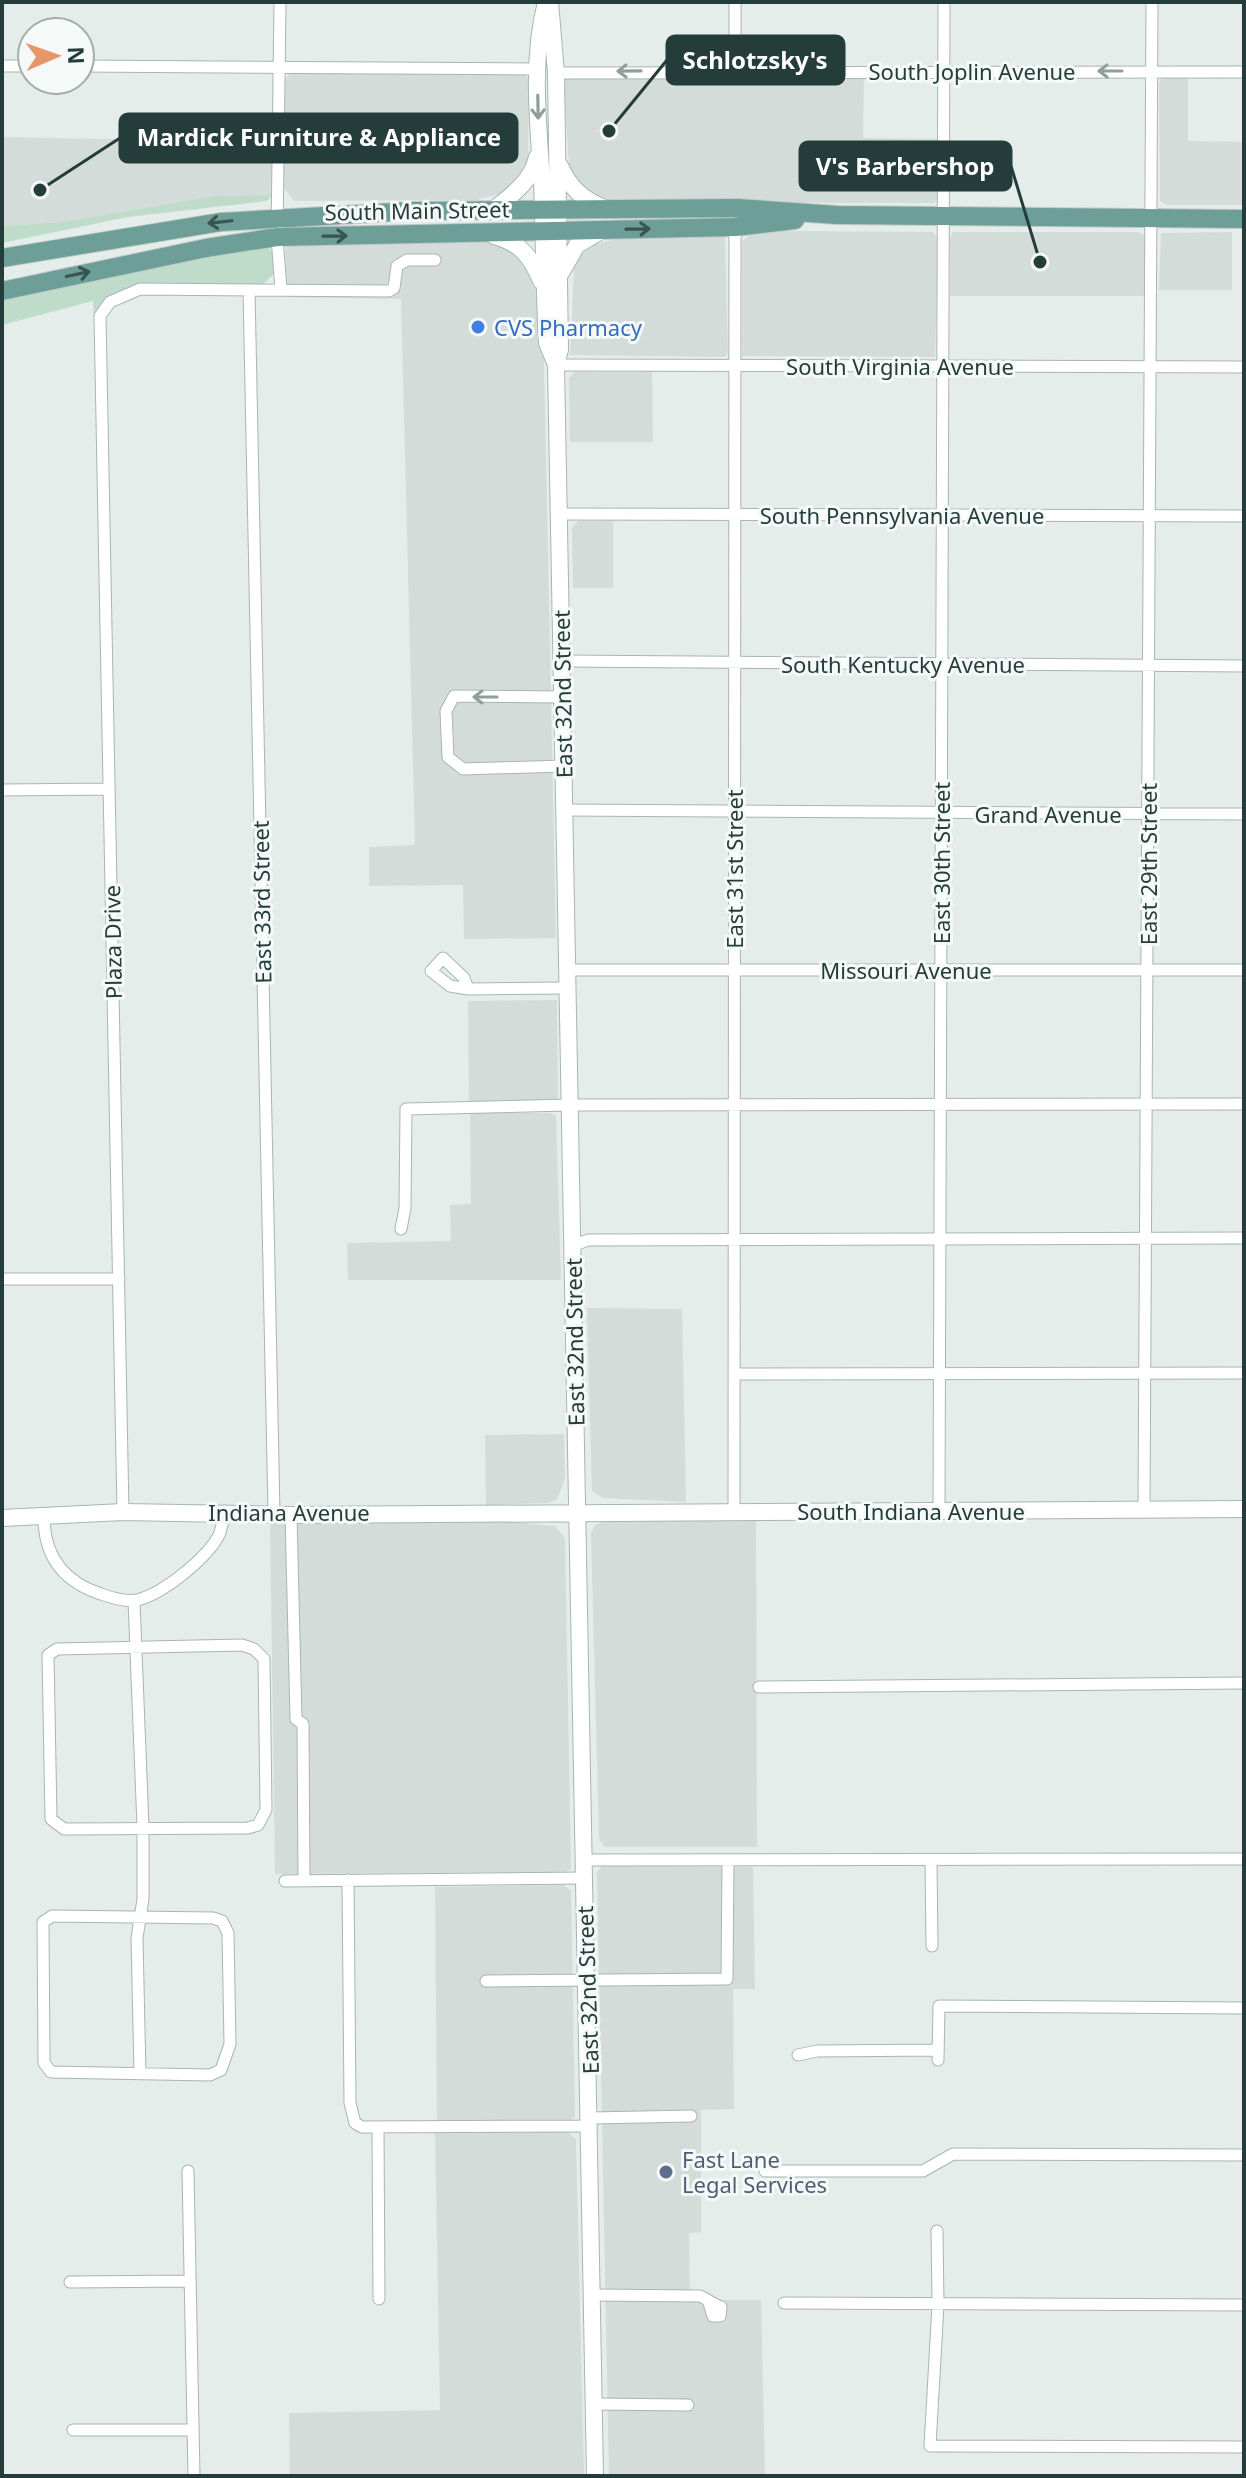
<svg xmlns="http://www.w3.org/2000/svg" width="1246" height="2478" font-family="'Noto Sans',sans-serif">
<style>
.built{fill:#d3dcd9}
.green{fill:#bfdccb}
.lines{fill:none;stroke-linecap:round;stroke-linejoin:round}
.street-casing{stroke:#a8b5b2;stroke-width:13}
.secondary-casing{stroke:#a4b7b3;stroke-width:18}
.primary-casing{stroke:#c2c9c8;stroke-width:20}
.street{stroke:#fff;stroke-width:11}
.secondary{stroke:#fff;stroke-width:16}
.primary{stroke:#6d9e98;stroke-width:18}
.oneway{stroke:#929e9c}
.oneway2{stroke:#375552}
.shop-dot{fill:#3f7fe0;stroke:#f5f9f8;stroke-width:3}
.service-dot{fill:#5c6f8a;stroke:#f5f9f8;stroke-width:3}
.labels{text-anchor:middle;dominant-baseline:central;stroke-width:6;stroke-linejoin:round;paint-order:stroke}
.street-label{font-size:22px;fill:#253d3a;stroke:#f5f9f8}
.shop-label{font-size:22px;fill:#366cbe;stroke:#f5f9f8;text-anchor:start}
.service-label{font-size:22px;fill:#4e5e75;stroke:#f5f9f8;text-anchor:start}
.leader{fill:none;stroke:#253d3a;stroke-width:3}
.callout-dot{fill:#253d3a;stroke:#f5f9f8;stroke-width:3}
.callout{fill:#253d3a;stroke:#253d3a;stroke-width:3}
.callout-label{font-size:24px;text-anchor:middle;font-weight:bold;fill:#fff}
</style>
<rect width="100%" height="100%" fill="#e5edea"/>
<path class="built" d="M 290,73 L 524,73 L 529,81 L 528,167 L 507,192 L 476,200 L 294,201 L 284,188 L 284,81 Z
M 864,75 L 863,138 L 938,139 L 937,200 L 933,203 L 608,202 L 588,195 L 569,166 L 563,77 Z
M 1188,76 L 1188,141 L 1244,142 L 1244,205 L 1167,205 L 1160,201 L 1159,83 L 1162,78 Z
M 2,137 L 275,142 L 272,195 L 214,196 L 62,222 L 2,226 Z
M 797,231 L 933,232 L 938,241 L 935,357 L 742,356 L 742,241 L 755,232 Z
M 953,232 L 1139,232 L 1146,237 L 1146,296 L 950,296 L 950,238 Z
M 1232,232 L 1232,290 L 1159,290 L 1161,233 Z
M 725,236 L 728,353 L 725,357 L 570,355 L 574,266 L 583,247 L 624,237 Z
M 487,238 L 515,248 L 538,286 L 543,316 L 556,938 L 464,939 L 463,885 L 369,886 L 369,847 L 415,845 L 401,299 L 287,297 L 285,251 L 289,241 Z
M 575,372 L 652,372 L 653,442 L 570,442 L 569,378 Z
M 578,521 L 613,521 L 613,588 L 573,588 L 572,528 Z
M 557,1000 L 558,1099 L 469,1104 L 468,1001 Z
M 470,1113 L 551,1113 L 556,1116 L 561,1280 L 348,1280 L 347,1243 L 451,1241 L 450,1205 L 471,1204 Z
M 587,1308 L 682,1309 L 686,1502 L 603,1498 L 592,1491 Z
M 564,1434 L 565,1478 L 557,1500 L 548,1503 L 486,1505 L 485,1435 Z
M 492,1520 L 555,1526 L 565,1538 L 571,1869 L 564,1872 L 275,1874 L 270,1521 Z
M 607,1520 L 756,1520 L 757,1847 L 605,1847 L 599,1839 L 591,1533 L 595,1525 Z
M 602,1866 L 753,1867 L 755,1989 L 733,1989 L 734,2109 L 701,2110 L 701,2232 L 689,2233 L 690,2300 L 761,2300 L 765,2476 L 609,2476 L 597,1872 Z
M 564,1885 L 571,1891 L 575,2117 L 569,2121 L 437,2122 L 435,1887 Z
M 435,2130 L 568,2132 L 576,2139 L 584,2476 L 290,2476 L 289,2413 L 440,2410 Z"/>
<path class="green" d="M 272,195 L 267,201 L 128,217 L 2,243 L 2,226 L 62,222 L 214,196 Z
M 266,245 L 272,252 L 274,274 L 262,285 L 136,286 L 112,294 L 94,317 L 93,301 L 2,325 L 2,294 Z"/>
<g class="lines">
<g class="street-casing">
<path id="street" d="M 280,2 L 277,237 L 281,290
M 2,66 L 32,66
M 80,66 L 537,69
M 735,70 L 735,2
M 556,73 L 1244,72
M 249,290 L 274,1513
M 556,365 L 1244,367
M 559,514 L 1244,516
M 562,661 L 1244,666
M 563,697 L 454,696 L 446,711 L 448,757 L 463,769 L 564,766
M 2,790 L 109,789
M 564,810 L 1244,814
M 443,958 L 464,978 L 468,989 L 450,986 L 431,971 Z
M 567,970 L 1244,970
M 468,989 L 567,988
M 401,1229 L 405,1208 L 406,1109 L 568,1105 L 1244,1104
M 572,1246 L 588,1240 L 1244,1238
M 2,1279 L 119,1279
M 734,1374 L 1244,1373
M 1144,1510 L 1152,2
M 939,1511 L 944,2
M 123,1512 L 100,316 L 110,302 L 140,289 L 389,291 L 394,288 L 397,266 L 407,260 L 435,260
M 734,1512 L 735,227
M 291,1515 L 296,1719 L 303,1724 L 304,1880
M 44,1517 C 44,1557 64,1582 101,1594 C 112,1598 126,1602 137,1600 C 163,1594 207,1558 219,1535 C 222,1528 223,1519 225,1511
M 134,1601 L 143,1826 L 143,1899 L 137,1938 L 140,2074
M 242,1645 L 254,1649 L 264,1659 L 266,1810 L 258,1825 L 248,1828 L 64,1829 L 51,1819 L 48,1655 L 57,1649 Z
M 759,1687 L 1244,1683
M 584,1860 L 1244,1859
M 931,1860 L 932,1946
M 348,1880 L 350,2103 L 355,2123 L 362,2127 L 591,2126
M 285,1881 L 584,1878
M 52,1916 L 213,1918 L 222,1921 L 228,1933 L 230,2044 L 221,2070 L 210,2075 L 51,2072 L 44,2063 L 43,1922 Z
M 486,1981 L 727,1979 L 728,1860
M 798,2055 L 817,2051 L 938,2050
M 938,2060 L 939,2006 L 1244,2008
M 591,2118 L 691,2116
M 378,2127 L 379,2299
M 188,2171 L 194,2476
M 765,2171 L 923,2171 L 953,2154 L 1244,2155
M 937,2231 L 938,2305 L 930,2446 L 1244,2447
M 70,2282 L 190,2281
M 593,2295 L 700,2296 C 707,2299 713,2304 721,2307 L 720,2316 L 713,2316 L 708,2300
M 784,2303 L 1244,2305
M 595,2404 L 688,2405
M 73,2430 L 193,2430"/>
</g>
<g class="secondary-casing">
<path id="secondary" d="M 546,2 C 531,60 538,122 542,181 C 544,235 544,289 547,343 L 556,365
M 550,2 L 556,73 L 560,350 L 556,365 L 595,2476
M 560,166 C 570,188 582,199 604,208
M 493,210 C 512,195 532,181 537,157
M 494,236 C 520,243 531,256 541,281
M 561,273 L 577,245 L 601,231
M 2,1518 L 123,1512 L 291,1515 L 1244,1509"/>
</g>
<g class="primary-casing">
<path id="primary" d="M 2,258 L 221,222 L 412,211 L 738,208 L 837,215 L 1244,219
M 2,291 L 206,248 L 277,237 L 735,227 L 795,220"/>
</g>
<use href="#street" class="street"/>
<use href="#secondary" class="secondary"/>
<use href="#primary" class="primary"/>
</g>
<defs><path id="oneway-shaft" d="M-6 0H5M1.5-3L5.5 0L1.5 3" fill="none" stroke-width="1.6" stroke-linecap="round" stroke-linejoin="round" transform="scale(2)"/></defs>
<g class="oneway">
<use href="#oneway-shaft" transform="translate(629 71) rotate(179)"/>
<use href="#oneway-shaft" transform="translate(1110 71) rotate(-180)"/>
<use href="#oneway-shaft" transform="translate(538 107) rotate(89)"/>
<use href="#oneway-shaft" transform="translate(485 697) rotate(-180)"/>
</g>
<g class="oneway2">
<use href="#oneway-shaft" transform="translate(220 222) rotate(174)"/>
<use href="#oneway-shaft" transform="translate(638 229) rotate(-1)"/>
<use href="#oneway-shaft" transform="translate(335 236) rotate(-1)"/>
<use href="#oneway-shaft" transform="translate(78 274) rotate(-12)"/>
</g>
<circle class="shop-dot" cx="478" cy="327" r="8"/>
<circle class="service-dot" cx="666" cy="2172" r="8"/>
<g class="labels">
<g class="street-label">
<text x="972" y="71">South Joplin Avenue</text>
<text transform="translate(417 210) rotate(-1)">South Main Street</text>
<text x="900" y="366">South Virginia Avenue</text>
<text x="902" y="515">South Pennsylvania Avenue</text>
<text x="903" y="664">South Kentucky Avenue</text>
<text transform="translate(562 694) rotate(-91)">East 32nd Street</text>
<text x="1048" y="814">Grand Avenue</text>
<text transform="translate(941 863) rotate(-90)">East 30th Street</text>
<text transform="translate(1148 864) rotate(-90)">East 29th Street</text>
<text transform="translate(734 869) rotate(-90)">East 31st Street</text>
<text transform="translate(261 902) rotate(-91)">East 33rd Street</text>
<text transform="translate(112 942) rotate(-91)">Plaza Drive</text>
<text x="906" y="970">Missouri Avenue</text>
<text transform="translate(574 1342) rotate(-91)">East 32nd Street</text>
<text x="911" y="1511">South Indiana Avenue</text>
<text x="289" y="1512">Indiana Avenue</text>
<text transform="translate(587 1990) rotate(-92)">East 32nd Street</text>
</g>
<g class="shop-label">
<text x="494" y="327">CVS Pharmacy</text>
</g>
<g class="service-label">
<text x="682" y="2159">Fast Lane<tspan x="682" dy="25">Legal Services</tspan></text>
</g>
</g>
<path class="leader" d="M609 131L667 60M40 190L120 138M1040 262L1011 166"/>
<g class="callout-dot">
<circle cx="609" cy="131" r="8"/>
<circle cx="40" cy="190" r="8"/>
<circle cx="1040" cy="262" r="8"/>
</g>
<g class="callout">
<rect x="667" y="36" width="177" height="48" rx="8"/>
<rect x="120" y="114" width="397" height="48" rx="8"/>
<rect x="800" y="142" width="211" height="48" rx="8"/>
</g>
<g class="callout-label">
<text x="755" y="69">Schlotzsky's</text>
<text x="319" y="146">Mardick Furniture &amp; Appliance</text>
<text x="905" y="175">V's Barbershop</text>
</g>
<rect width="1246" height="2478" fill="none" stroke="#253d3a" stroke-width="8"/>
<g transform="translate(56 56) rotate(88)"><circle r="38" fill="#f5f9f8" stroke="#a2aeac" stroke-width="2"/>
<path d="M0-6L14 30L0 20L-14 30Z" fill="#e69769"/>
<text y="-12" font-size="22" font-weight="bold" text-anchor="middle" fill="#253d3a">N</text>
</g>
</svg>
